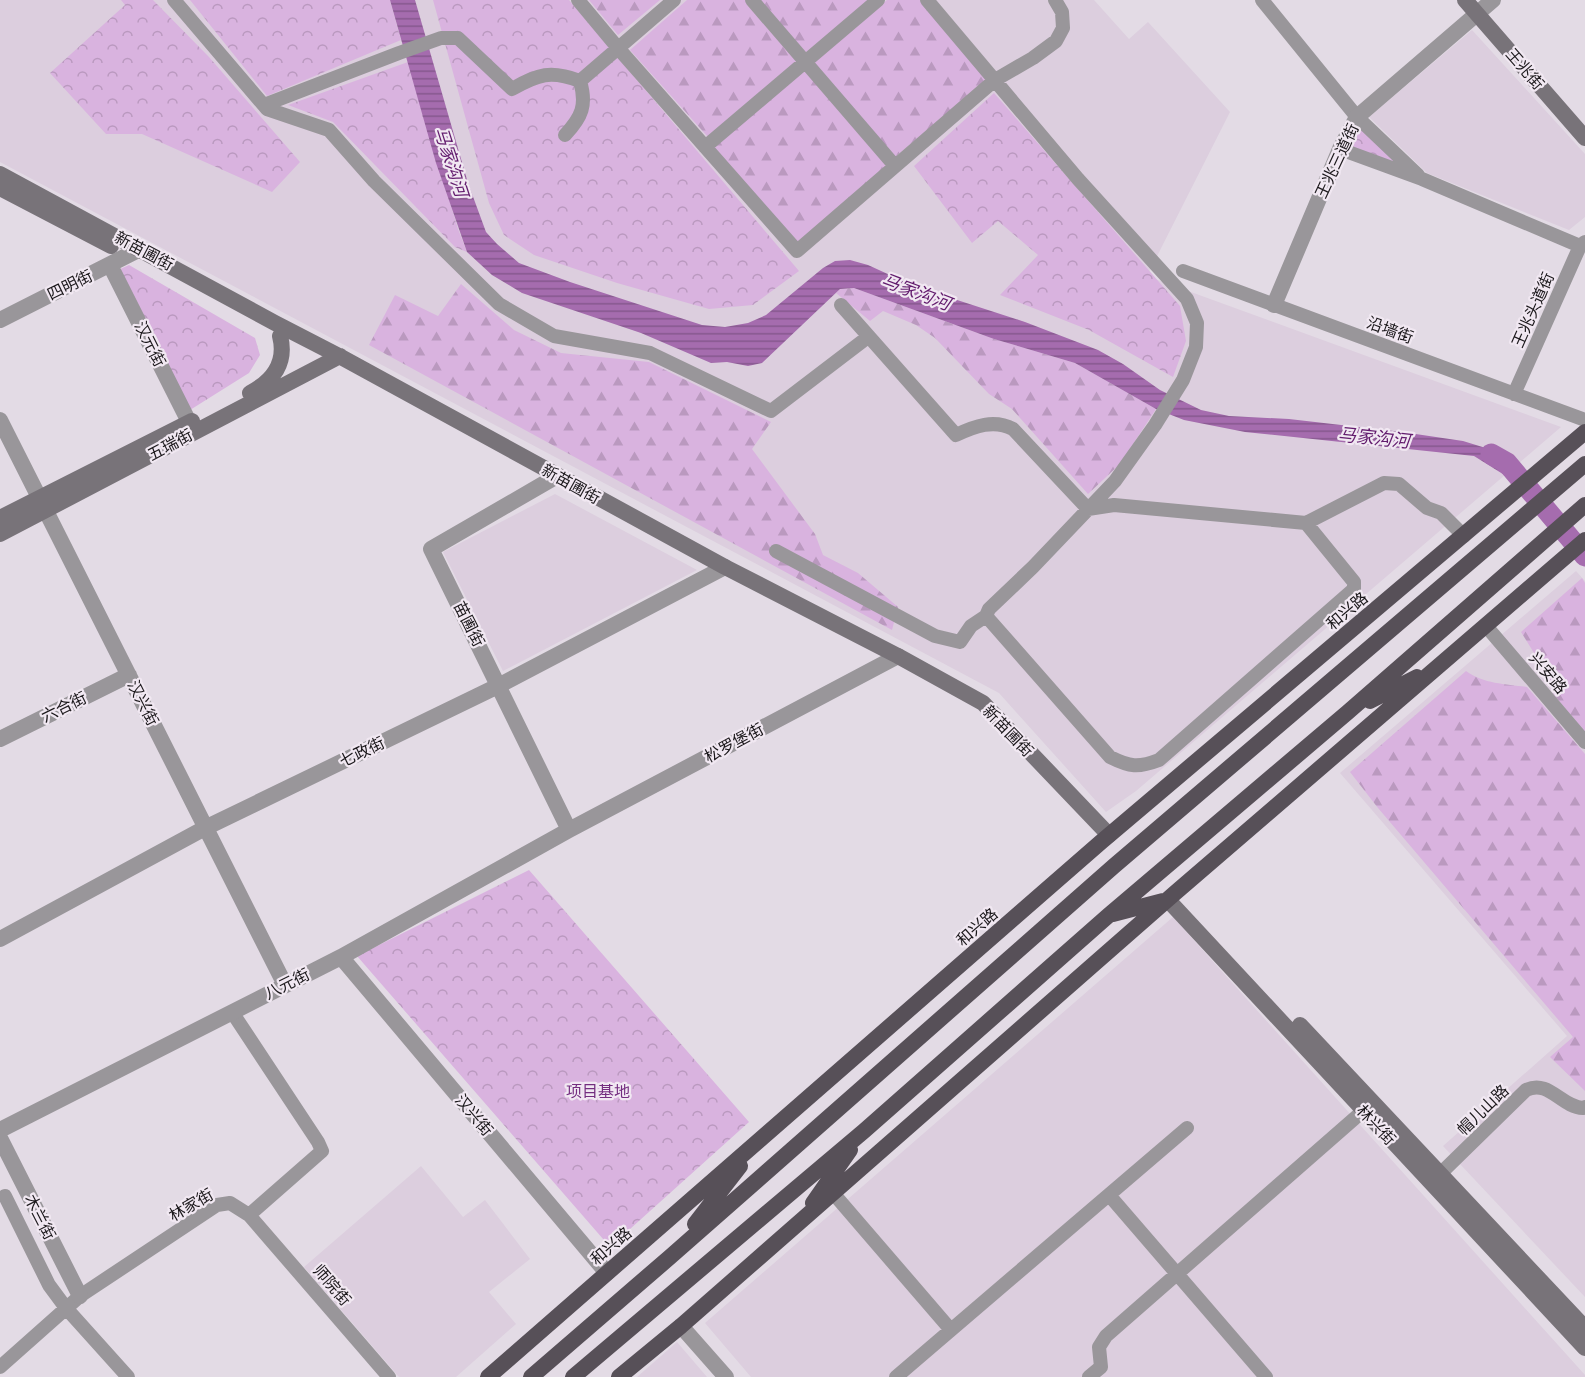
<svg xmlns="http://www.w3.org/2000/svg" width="1585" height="1377" font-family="Figtree,'Noto Sans SC',sans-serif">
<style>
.built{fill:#dccede}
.forest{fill:url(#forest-firs)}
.park{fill:url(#park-crowns)}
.water{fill:url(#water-rules)}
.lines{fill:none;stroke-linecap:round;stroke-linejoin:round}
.river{stroke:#a56cae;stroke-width:21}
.minor{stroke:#99969a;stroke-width:14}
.tertiary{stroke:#99969a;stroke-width:16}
.secondary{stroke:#787379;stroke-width:16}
.trunk{stroke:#575058;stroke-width:16}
.labels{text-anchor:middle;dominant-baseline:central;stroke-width:4.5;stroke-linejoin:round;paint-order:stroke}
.street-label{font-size:16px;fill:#1a171a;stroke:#f1e8f2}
.park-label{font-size:16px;fill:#742e80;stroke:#f1e8f2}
.water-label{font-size:18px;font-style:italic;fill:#621b6d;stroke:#f1e8f2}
</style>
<defs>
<pattern id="forest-firs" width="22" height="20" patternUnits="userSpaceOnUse" patternTransform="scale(1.5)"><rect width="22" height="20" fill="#d9b3df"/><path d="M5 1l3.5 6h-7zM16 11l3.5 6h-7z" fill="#ba99bf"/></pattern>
<pattern id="park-crowns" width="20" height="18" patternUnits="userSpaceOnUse" patternTransform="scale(1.5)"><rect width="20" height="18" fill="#d9b3df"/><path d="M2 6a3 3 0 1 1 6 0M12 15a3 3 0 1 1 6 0" fill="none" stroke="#ba99bf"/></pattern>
<pattern id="water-rules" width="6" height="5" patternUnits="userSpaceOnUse" patternTransform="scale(1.5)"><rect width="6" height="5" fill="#a56cae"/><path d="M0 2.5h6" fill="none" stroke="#86588d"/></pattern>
</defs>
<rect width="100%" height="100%" fill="#e3dbe5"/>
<path class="built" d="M 0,0 L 1094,0 L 1129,39 L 1148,22 L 1230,112 L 1147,276 L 1561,427 L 1136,791 L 1106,812 L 999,693 L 0,162 Z
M 1472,30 L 1585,154 L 1585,217 L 1569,230 L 1427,173 L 1369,117 Z
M 555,494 L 697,570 L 503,671 L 443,552 Z
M 1576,571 L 1585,581 L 1585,1297 L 1443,1146 L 1567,1036 L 1340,773 Z
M 1173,917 L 1585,1375 L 1585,1377 L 751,1377 L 705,1323 Z
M 421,1166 L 463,1217 L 485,1200 L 530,1259 L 489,1292 L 516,1324 L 456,1377 L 399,1377 L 304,1267 Z
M 677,1342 L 707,1377 L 637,1377 Z"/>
<path class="forest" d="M 589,0 L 660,0 L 618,35 Z
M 687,0 L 746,0 L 800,62 L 708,137 L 630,50 Z
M 759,0 L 872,0 L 808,55 Z
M 887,0 L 920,0 L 988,79 L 894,158 L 812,63 Z
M 805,69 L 887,165 L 798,242 L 712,147 Z
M 461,284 L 514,330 L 561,353 L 649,362 L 771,422 L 752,449 L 815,534 L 823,555 L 858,573 L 898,607 L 892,630 L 369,345 L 395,295 L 438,316 Z
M 854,288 L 994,339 L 1075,363 L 1156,409 L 1120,464 L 1088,494 L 1012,409 L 989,394 L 935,338 L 916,325 L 883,311 L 870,321 L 836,293 L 840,289 Z
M 1582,578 L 1585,583 L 1585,732 L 1554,695 L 1550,679 L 1521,632 Z
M 1466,671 C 1484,684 1506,684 1527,687 L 1585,754 L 1585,1091 L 1550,1057 L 1573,1037 L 1378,808 L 1350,772 Z"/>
<path class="park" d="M 121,0 L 153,0 L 209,57 L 300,162 L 272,192 L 142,134 L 106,134 L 50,73 L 125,5 Z
M 190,0 L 390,0 L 401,40 L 267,96 Z
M 433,0 L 569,0 L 799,271 L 753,305 L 709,309 L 617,283 L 534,255 L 504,235 L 489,203 Z
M 408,62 L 458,229 L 467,252 L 455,247 L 333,122 L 288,105 Z
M 994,93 L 1180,306 L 1186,341 L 1173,377 L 1089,330 L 1000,295 L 1038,255 L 998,221 L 972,243 L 914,166 Z
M 1357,117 L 1406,169 L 1345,147 Z
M 129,265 L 255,338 L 260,355 L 249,373 L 190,410 L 118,270 Z
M 529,870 L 749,1122 L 610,1247 L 357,956 Z"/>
<path class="water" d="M 390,0 L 415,0 L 468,183 L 486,232 L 497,244 L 519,263 L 570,282 L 702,325 L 725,327 L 748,323 L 766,315 L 823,268 L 835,261 L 850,260 L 868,265 L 914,286 L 1025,322 L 1098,350 L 1123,364 L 1160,390 L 1201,410 L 1229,416 L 1289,419 L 1402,432 L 1463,441 L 1489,449 L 1517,465 L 1506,476 L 1474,456 L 1245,432 L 1184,420 L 1156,409 L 1075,363 L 994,339 L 854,288 L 840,289 L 762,363 L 748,366 L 727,362 L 711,363 L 641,333 L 522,293 L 492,275 L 467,252 L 436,163 Z"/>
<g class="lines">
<path class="river" d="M 1491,454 L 1507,463 L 1585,556"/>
<path class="minor" d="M 174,0 L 267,109 L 329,130 L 374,181 L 499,304 L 554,336 L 650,353 L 771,411 L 868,337
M 578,0 L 618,48 L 797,251 L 995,80 L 1033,58 L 1056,41 L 1063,28 L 1062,12 L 1055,0
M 752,0 L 895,166
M 927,0 L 1078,179 L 1187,299 L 1197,323 L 1196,347 L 1183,380 L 1155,425 L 1115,481 L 1033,567 L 989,609 L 986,616 L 1110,757 C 1130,767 1138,768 1159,760 L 1354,589 L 1354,582 L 1306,523
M 1262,0 L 1357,117 L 1418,175
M 580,81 L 674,0
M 264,105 L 399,53 L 441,38 L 458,38 L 512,89 C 538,74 551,70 580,81 C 587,105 582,117 565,135
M 705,147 L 878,0
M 1340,149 L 1422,179 L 1580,246
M 1183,271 L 1585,420
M 841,305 L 956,435 C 975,426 994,419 1013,429 L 1088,509 L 1114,505 L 1306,523 L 1384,483 L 1399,484 L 1427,508 L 1441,513 L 1464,536
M 1514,394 L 1580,246 L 1585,242
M 776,551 L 935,636 L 960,642 L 971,626 L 986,616
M 1486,626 L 1585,742
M 1440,1174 L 1526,1090 C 1549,1079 1561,1107 1583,1108 L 1585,1107
M 833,1193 L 951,1330
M 1109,1195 L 1266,1377
M 5,1196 L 49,1285 L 66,1308 L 128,1377
M 249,1215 L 389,1377
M 0,1367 L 80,1296 L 217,1205 L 230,1203 L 249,1215 L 322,1151 L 318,1142 L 232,1012
M 896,1377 L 1187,1128
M 1089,1377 L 1101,1367 L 1099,1347 L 1106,1336 L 1363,1111"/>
<path class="tertiary" d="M 110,265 L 189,422
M 1274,305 L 1340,149 L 1357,117 L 1493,0
M 0,320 L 140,249
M 0,420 L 285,985
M 557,476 L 431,549 L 569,830
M 0,739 L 129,675
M 0,939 L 205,828 L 500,685 L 725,567
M 341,957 L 607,1273
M 0,1130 L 341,957 L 569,830 L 898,656
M 0,1138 L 80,1296
M 681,1326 L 726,1377"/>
<path class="secondary" d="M 1465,0 L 1585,138
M 0,174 L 275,323 L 341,357 L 725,567 L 898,656 L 983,703 L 1109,835
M 0,188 L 111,246
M 250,393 C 273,381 287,363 280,336
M 0,518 L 192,421
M 0,534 L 340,356
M 1168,900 L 1585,1348
M 1300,1025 L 1585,1328"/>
<path class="trunk" d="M 1370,701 L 1417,677
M 1113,914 L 1163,901
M 813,1203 L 850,1150
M 695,1224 L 740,1166
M 488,1377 L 1101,842 L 1585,432
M 531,1377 L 670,1257 L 1114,866 L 1585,464
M 573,1377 L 864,1131 L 1109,915 L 1348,712 L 1585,505
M 619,1377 L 681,1326 L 1175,893 L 1585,540"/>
</g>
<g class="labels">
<g class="street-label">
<text transform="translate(1525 69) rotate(49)">王兆街</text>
<text transform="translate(1337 161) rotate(-65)">王兆三道街</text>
<text transform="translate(144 251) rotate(28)">新苗圃街</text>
<text transform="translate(70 285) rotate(-26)">四明街</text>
<text transform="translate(1533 310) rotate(-66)">王兆头道街</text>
<text transform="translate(1390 330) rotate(20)">沿墙街</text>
<text transform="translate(150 344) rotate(63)">汉元街</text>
<text transform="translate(170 445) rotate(-28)">五瑞街</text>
<text transform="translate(571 484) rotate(29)">新苗圃街</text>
<text transform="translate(1347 611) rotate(-40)">和兴路</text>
<text transform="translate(469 624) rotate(63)">苗圃街</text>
<text transform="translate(1548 673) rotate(50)">兴安路</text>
<text transform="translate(143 703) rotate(63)">汉兴街</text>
<text transform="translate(64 707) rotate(-26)">六合街</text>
<text transform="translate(1008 731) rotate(46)">新苗圃街</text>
<text transform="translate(734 743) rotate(-28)">松罗堡街</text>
<text transform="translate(362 752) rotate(-26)">七政街</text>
<text transform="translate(977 927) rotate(-41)">和兴路</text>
<text transform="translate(287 984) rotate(-27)">八元街</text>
<text transform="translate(1483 1110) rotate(-44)">帽儿山路</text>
<text transform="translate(474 1115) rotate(50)">汉兴街</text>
<text transform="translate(1376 1125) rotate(47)">林兴街</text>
<text transform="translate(191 1205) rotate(-30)">林家街</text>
<text transform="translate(40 1217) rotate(63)">木兰街</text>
<text transform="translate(611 1246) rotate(-41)">和兴路</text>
<text transform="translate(332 1285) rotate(49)">师院街</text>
</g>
<g class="park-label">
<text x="598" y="1091">项目基地</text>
</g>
<g class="water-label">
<text transform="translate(451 162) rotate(72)">马家沟河</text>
<text transform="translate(916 292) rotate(21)">马家沟河</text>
<text transform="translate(1374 438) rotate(6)">马家沟河</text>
</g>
</g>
</svg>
